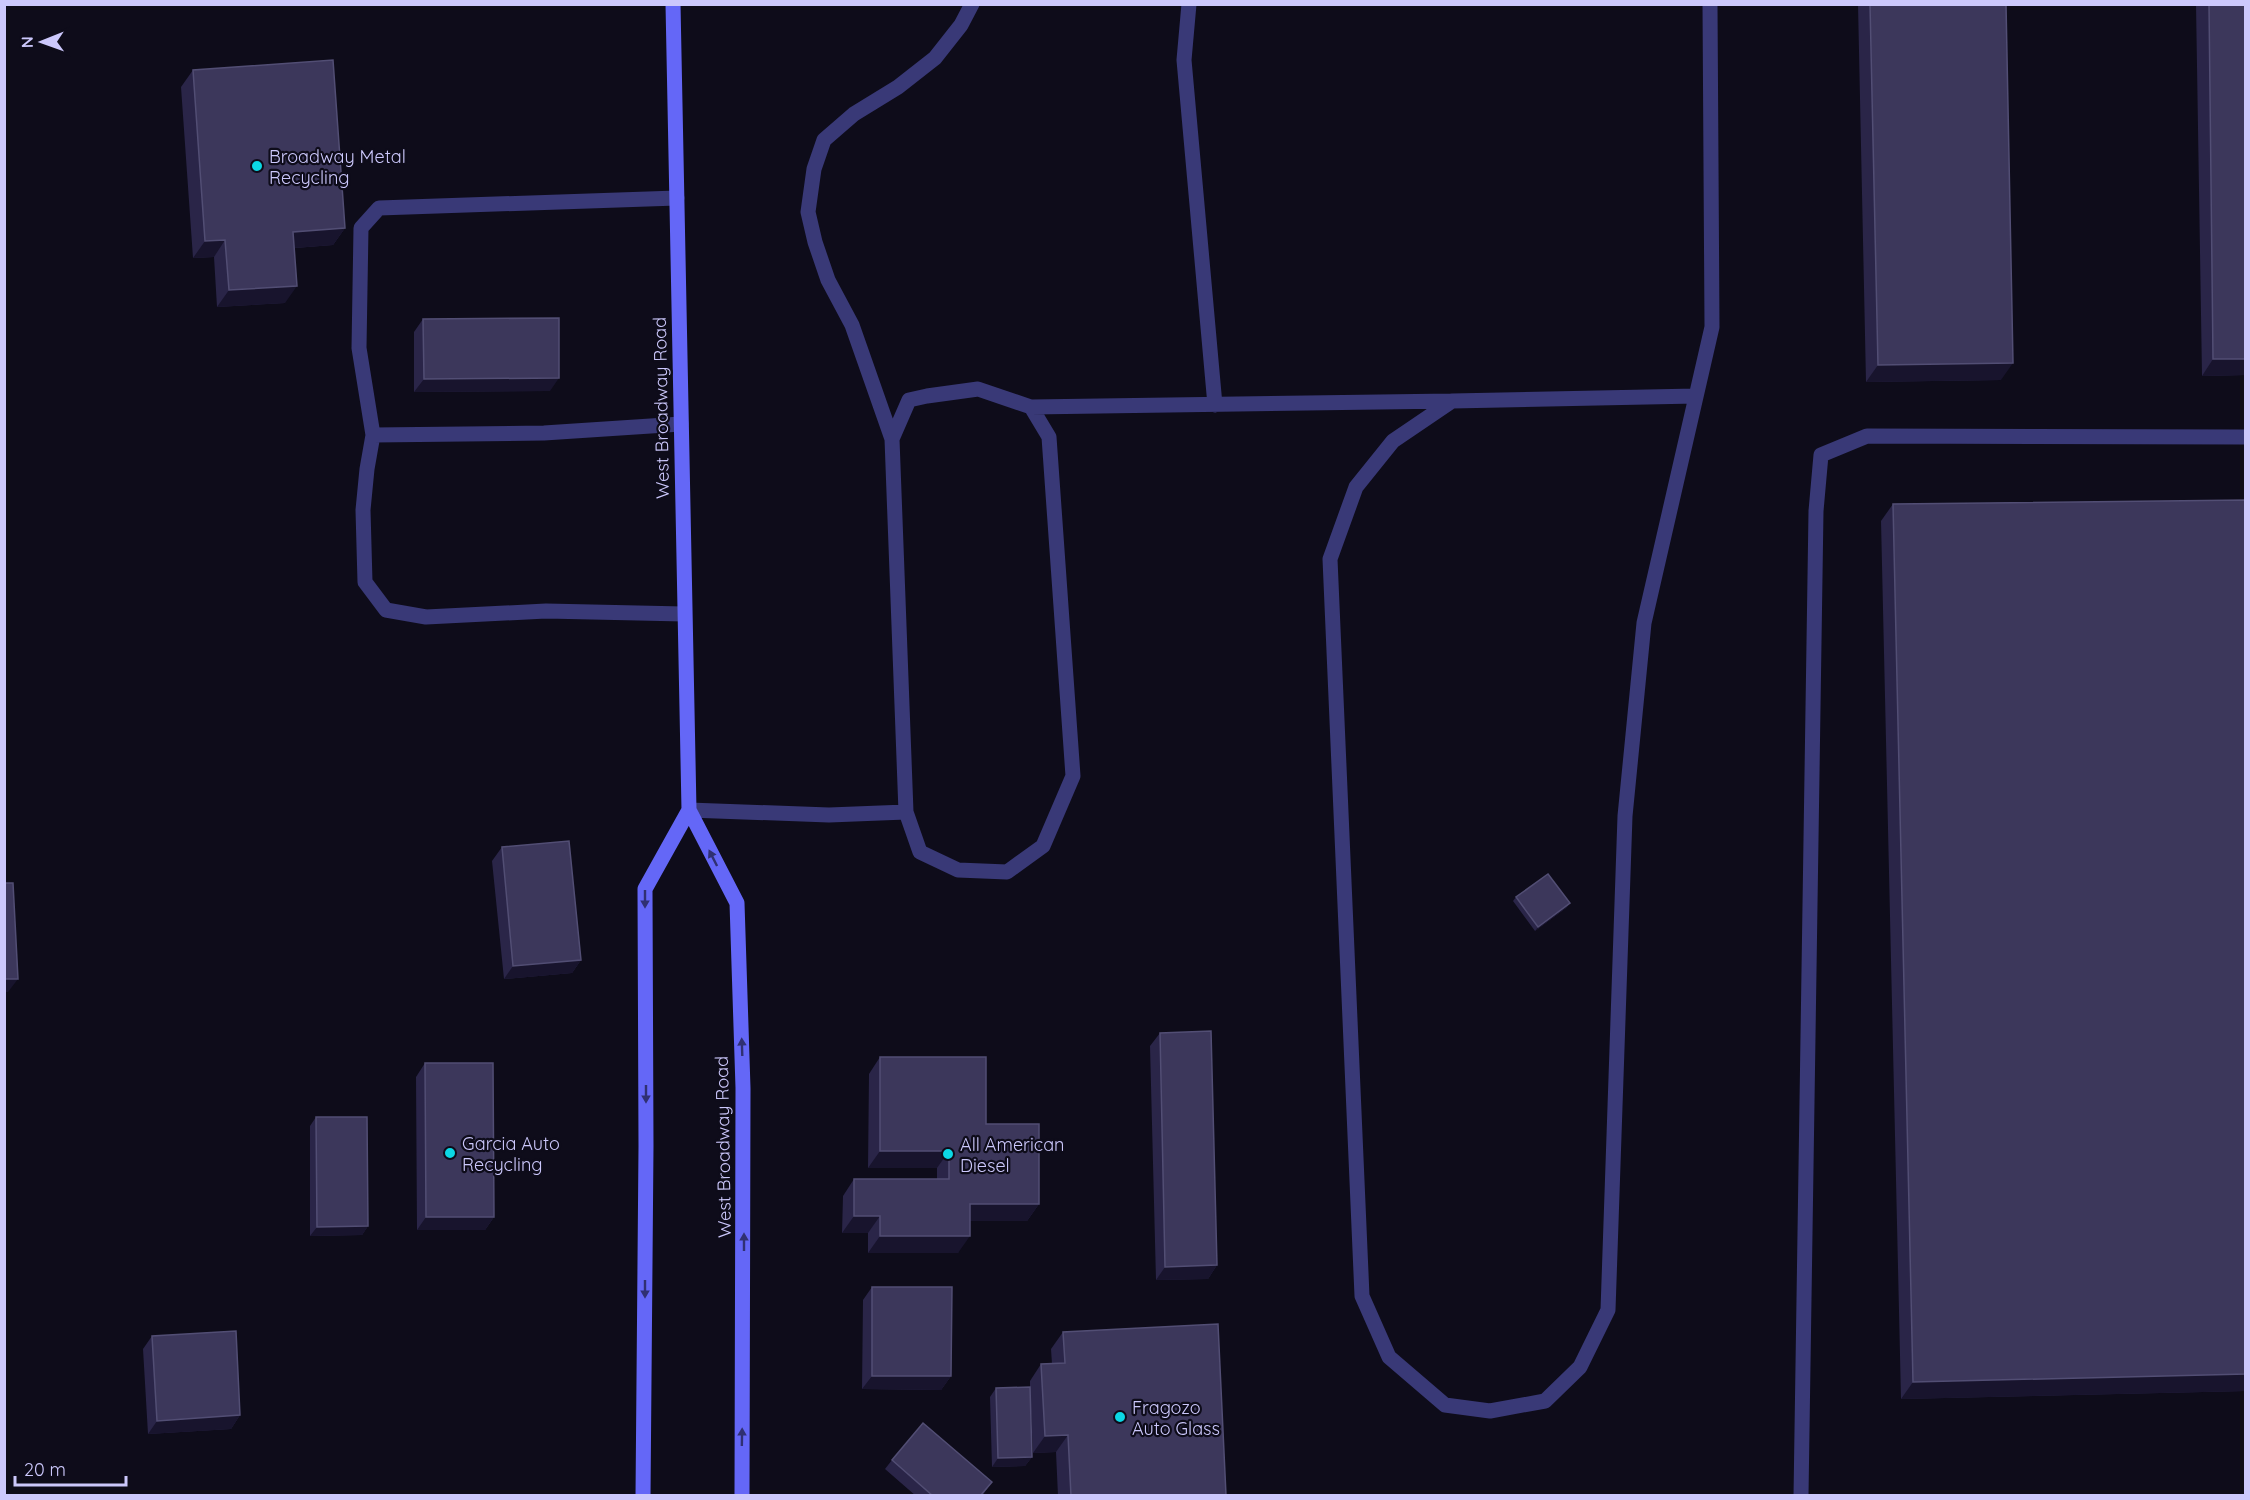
<svg xmlns="http://www.w3.org/2000/svg" width="2250" height="1500" font-family="Quicksand,sans-serif">
<style>
.lines{fill:none;stroke-linecap:round;stroke-linejoin:round}
.service{stroke:#393977;stroke-width:15}
.secondary{stroke:#6467f7;stroke-width:15}
.wall{fill:#2a2548}
.shaded-wall{fill:#18142d}
.building{fill:#3c375b;stroke:#524e74;stroke-width:1.5}
.oneway{fill:#303072}
.poi-dot{fill:#0cd7e4;stroke:#0e0c1a;stroke-width:2}
.labels{text-anchor:middle;dominant-baseline:central;stroke-width:4.5;stroke-linejoin:round;paint-order:stroke}
.poi-label{font-size:18px;fill:#ccc8fc;stroke:#0e0c1a;text-anchor:start}
.street-label{font-size:18px;fill:#ccc8fc;stroke:#0e0c1a}
</style>
<rect width="100%" height="100%" fill="#0e0c1a"/>
<g class="lines">
<path class="service" d="M 1189,4 L 1184,60 L 1215,405
M 1696,396 L 1452,401 L 1393,441 L 1356,487 L 1330,559 L 1362,1296 L 1389,1357 L 1445,1405 L 1490,1411 L 1545,1401 L 1580,1367 L 1608,1310 L 1625,816 L 1644,623 L 1712,327 L 1710,4
M 1031,407 L 1452,401
M 681,424 L 544,433 L 373,435 L 367,469 L 363,510 L 365,582 L 386,610 L 426,617 L 546,611 L 684,614
M 373,435 L 359,348 L 361,228 L 379,208 L 677,198
M 892,439 L 852,325 L 828,280 L 815,242 L 808,212 L 814,169 L 824,140 L 854,114 L 898,87 L 935,58 L 961,25 L 972,4
M 689,810 L 829,815 L 906,812 L 920,852 L 958,870 L 1007,872 L 1043,846 L 1073,776 L 1049,437 L 1031,407 L 978,389 L 927,396 L 909,400 L 892,439 L 906,812
M 1801,1496 L 1816,511 L 1821,455 L 1867,436 L 2246,437"/>
<path class="secondary" d="M 673,4 L 689,810 L 737,903 L 743,1088 L 742,1496
M 643,1496 L 646,1146 L 645,889 L 689,810"/>
</g>
<path class="wall" d="M 1858,4 L 2006,4 L 2001,380 L 1866,382 Z
M 2196,4 L 2246,4 L 2246,375 L 2202,376 Z
M 193,70 L 345,228 L 333,245 L 295,248 L 285,303 L 217,307 L 214,257 L 193,258 L 181,87 Z
M 423,319 L 550,391 L 414,392 L 414,332 Z
M 1893,504 L 2246,1391 L 1901,1399 L 1881,521 Z
M 502,847 L 581,960 L 572,973 L 504,979 L 492,861 Z
M 1516,897 L 1570,903 L 1566,908 L 1535,931 L 1513,901 Z
M 1160,1033 L 1217,1265 L 1208,1279 L 1156,1280 L 1150,1046 Z
M 880,1057 L 986,1124 L 1039,1204 L 1027,1221 L 970,1221 L 958,1253 L 868,1253 L 868,1233 L 842,1233 L 843,1196 L 854,1179 L 937,1179 L 937,1168 L 868,1168 L 869,1074 Z
M 425,1063 L 494,1217 L 485,1230 L 417,1230 L 416,1077 Z
M 316,1117 L 368,1226 L 362,1235 L 310,1236 L 310,1126 Z
M 872,1287 L 951,1376 L 941,1390 L 862,1389 L 863,1300 Z
M 1063,1332 L 1226,1495 L 1226,1496 L 1058,1496 L 1056,1452 L 1033,1453 L 1030,1391 L 1032,1457 L 1025,1466 L 992,1467 L 990,1397 L 996,1388 L 1030,1387 L 1030,1381 L 1041,1364 L 1052,1364 L 1051,1349 Z
M 152,1336 L 240,1415 L 231,1429 L 148,1434 L 143,1349 Z
M 892,1460 L 992,1482 L 982,1496 L 916,1496 L 885,1469 Z"/>
<path class="shaded-wall" d="M 345,228 L 333,245 L 281,249 L 293,232 Z
M 225,240 L 214,257 L 193,258 L 205,241 Z
M 297,286 L 285,303 L 217,307 L 229,290 Z
M 2213,359 L 2246,359 L 2246,375 L 2202,376 Z
M 2013,363 L 2001,380 L 1866,382 L 1878,365 Z
M 559,378 L 550,391 L 414,392 L 424,379 Z
M 1570,903 L 1566,908 L 1535,931 L 1538,927 Z
M 581,960 L 572,973 L 504,979 L 513,966 Z
M 4,979 L 18,979 L 8,992 L 4,992 Z
M 880,1151 L 949,1151 L 937,1168 L 868,1168 Z
M 970,1204 L 1039,1204 L 1027,1221 L 958,1221 Z
M 854,1216 L 880,1216 L 868,1233 L 842,1233 Z
M 426,1217 L 494,1217 L 485,1230 L 417,1230 Z
M 368,1226 L 362,1235 L 310,1236 L 317,1227 Z
M 880,1236 L 970,1236 L 958,1253 L 868,1253 Z
M 1217,1265 L 1208,1279 L 1156,1280 L 1165,1267 Z
M 2246,1374 L 2246,1391 L 1901,1399 L 1913,1382 Z
M 872,1376 L 951,1376 L 941,1390 L 862,1389 Z
M 240,1415 L 231,1429 L 148,1434 L 157,1421 Z
M 1068,1435 L 1056,1452 L 1033,1453 L 1045,1436 Z
M 1032,1457 L 1025,1466 L 992,1467 L 998,1458 Z"/>
<path class="building" d="M 1870,4 L 2006,4 L 2013,363 L 1878,365 Z
M 2209,4 L 2246,4 L 2246,359 L 2213,359 Z
M 333,60 L 345,228 L 293,232 L 297,286 L 229,290 L 225,240 L 205,241 L 193,70 Z
M 559,318 L 559,378 L 424,379 L 423,319 Z
M 2246,500 L 2246,1374 L 1913,1382 L 1893,504 Z
M 569,841 L 581,960 L 513,966 L 502,847 Z
M 1548,874 L 1570,903 L 1538,927 L 1516,897 Z
M 4,883 L 13,883 L 18,979 L 4,979 Z
M 1211,1031 L 1217,1265 L 1165,1267 L 1160,1033 Z
M 880,1057 L 986,1057 L 986,1124 L 1039,1124 L 1039,1204 L 970,1204 L 970,1236 L 880,1236 L 880,1216 L 854,1216 L 854,1179 L 949,1179 L 949,1151 L 880,1151 Z
M 425,1063 L 493,1063 L 494,1217 L 426,1217 Z
M 316,1117 L 367,1117 L 368,1226 L 317,1227 Z
M 872,1287 L 952,1287 L 951,1376 L 872,1376 Z
M 1218,1324 L 1226,1495 L 1210,1496 L 1071,1496 L 1068,1435 L 1045,1436 L 1041,1364 L 1065,1363 L 1063,1332 Z
M 236,1331 L 240,1415 L 157,1421 L 152,1336 Z
M 1030,1387 L 1032,1457 L 998,1458 L 996,1388 Z
M 923,1423 L 992,1482 L 980,1496 L 933,1496 L 892,1460 Z"/>
<defs><path id="oneway-solid" d="M-6-.8H1V-3.2L6.5 0L1 3.2V.8H-6Z" transform="scale(1.5)"/></defs>
<g class="oneway">
<use href="#oneway-solid" transform="translate(713 858) rotate(-117)"/>
<use href="#oneway-solid" transform="translate(645 899) rotate(90)"/>
<use href="#oneway-solid" transform="translate(742 1047) rotate(-92)"/>
<use href="#oneway-solid" transform="translate(646 1094) rotate(90)"/>
<use href="#oneway-solid" transform="translate(744 1242) rotate(-90)"/>
<use href="#oneway-solid" transform="translate(645 1289) rotate(90)"/>
<use href="#oneway-solid" transform="translate(742 1437) rotate(-89)"/>
</g>
<g class="poi-dot">
<circle cx="257" cy="166" r="6"/>
<circle cx="450" cy="1153" r="6"/>
<circle cx="948" cy="1154" r="6"/>
<circle cx="1120" cy="1417" r="6"/>
</g>
<g class="labels">
<g class="poi-label">
<text x="269" y="156">Broadway Metal<tspan x="269" dy="21">Recycling</tspan></text>
<text x="462" y="1143">Garcia Auto<tspan x="462" dy="21">Recycling</tspan></text>
<text x="960" y="1144">All American<tspan x="960" dy="21">Diesel</tspan></text>
<text x="1132" y="1407">Fragozo<tspan x="1132" dy="21">Auto Glass</tspan></text>
</g>
<g class="street-label">
<text transform="translate(661 408) rotate(-91)">West Broadway Road</text>
<text transform="translate(723 1147) rotate(-91)">West Broadway Road</text>
</g>
</g>
<rect width="2250" height="1500" fill="none" stroke="#ccc8fc" stroke-width="12"/>
<g transform="translate(42 42) rotate(269)" stroke="#0e0c1a" stroke-width="4.5" paint-order="stroke">
<path d="M0-4.5L10 22L0 15L-10 22Z" fill="#ccc8fc"/>
<text y="-9" font-size="16" font-weight="bold" text-anchor="middle" fill="#ccc8fc">N</text>
</g>
<path d="M15 1476v9h111v-9" fill="none" stroke="#ccc8fc" stroke-width="3"/>
<text x="24" y="1476" font-size="18" fill="#ccc8fc" stroke="#0e0c1a" stroke-width="4.5" paint-order="stroke">20 m</text>
</svg>
